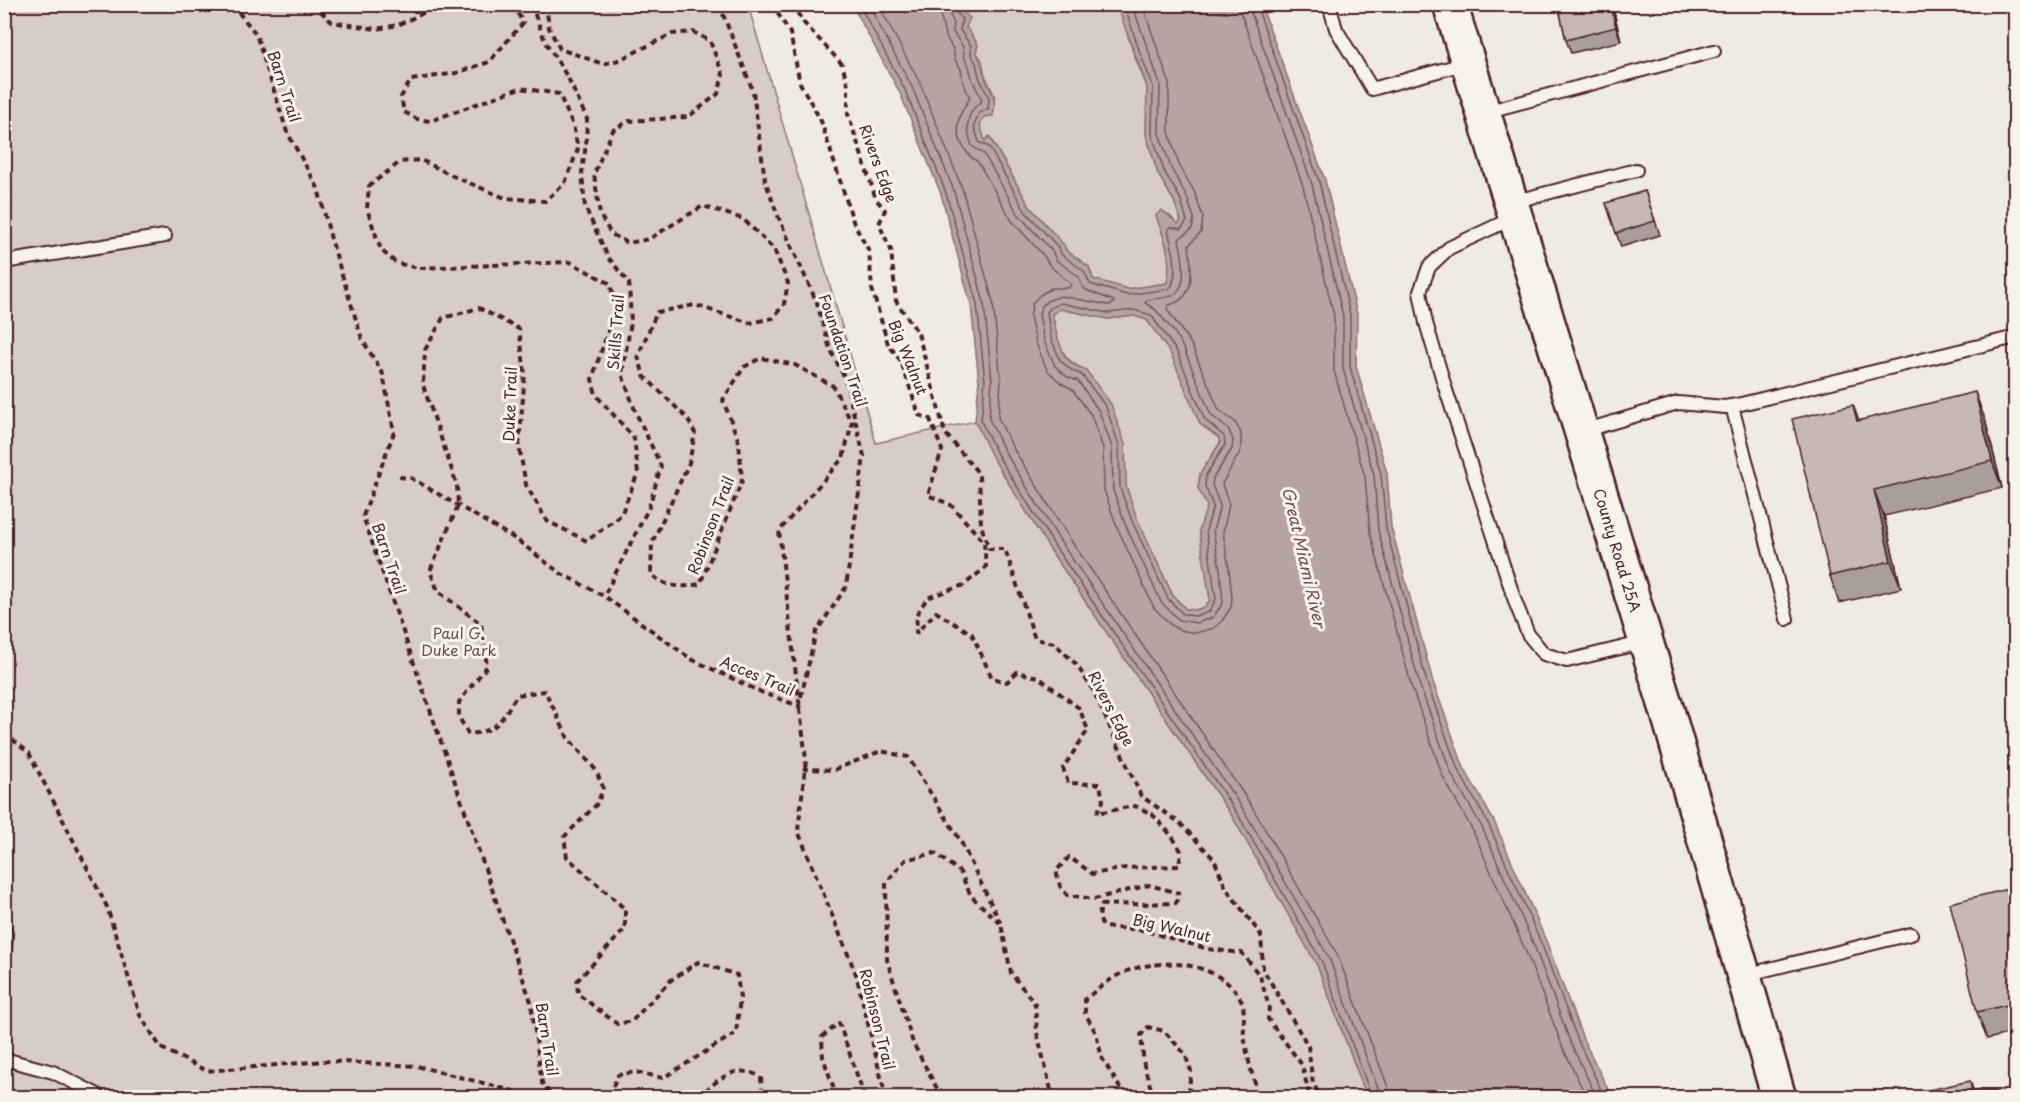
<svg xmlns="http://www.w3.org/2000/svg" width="2020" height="1102" font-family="'Playpen Sans',sans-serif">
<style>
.green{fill:#d8cdc6;stroke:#917678;stroke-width:1.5}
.water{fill:#b7a4a2;stroke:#8b6f72;stroke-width:1.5;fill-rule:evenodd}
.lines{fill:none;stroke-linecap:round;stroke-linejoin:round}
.shore{stroke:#76545b;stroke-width:1.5}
.service-casing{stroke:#4a1f2b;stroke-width:16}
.secondary-casing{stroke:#4a1f2b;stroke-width:38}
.path{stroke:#4a1f2b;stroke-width:4;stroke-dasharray:6 4.5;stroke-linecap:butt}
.service{stroke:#f7f3e8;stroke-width:12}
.secondary{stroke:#f7f3e8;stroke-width:33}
.wall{fill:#aa9e9a;stroke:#4a1f2b;stroke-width:1.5}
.shaded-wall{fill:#8b817d;stroke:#4a1f2b;stroke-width:1.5}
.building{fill:#c6b8b3;stroke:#4a1f2b;stroke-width:1.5}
.labels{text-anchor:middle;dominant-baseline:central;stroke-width:6;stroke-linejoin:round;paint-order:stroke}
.street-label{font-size:15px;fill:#4a1f2b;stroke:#f7f3e8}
.park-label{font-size:15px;fill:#6e4a52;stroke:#f7f3e8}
.water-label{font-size:16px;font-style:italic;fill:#704e55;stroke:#f7f3e8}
</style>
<rect width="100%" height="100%" fill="#f0ebe0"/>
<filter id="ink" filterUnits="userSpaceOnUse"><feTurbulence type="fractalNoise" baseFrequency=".0167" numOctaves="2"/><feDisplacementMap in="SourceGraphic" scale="12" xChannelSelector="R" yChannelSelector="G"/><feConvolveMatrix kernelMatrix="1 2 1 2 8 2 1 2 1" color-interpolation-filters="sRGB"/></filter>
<g filter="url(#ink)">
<path class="green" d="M 5,4 L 748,5 L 876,443 L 975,421 L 993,458 L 1051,551 L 1232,816 L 1317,965 L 1367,1097 L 5,1098 Z
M 960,5 L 1118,5 L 1134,55 L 1147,87 L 1146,134 L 1158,174 L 1174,201 L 1181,221 L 1178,225 L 1169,215 L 1156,216 C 1164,237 1173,259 1167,283 L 1128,289 L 1093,279 L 1089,267 L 1066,250 L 1030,207 L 990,137 L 985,142 L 980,125 L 995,97 L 985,75 L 982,60 L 976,52 L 978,45 L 966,27 Z
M 1060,309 L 1108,319 L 1134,316 L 1147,320 L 1171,354 L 1200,424 L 1219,438 L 1220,443 L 1200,474 L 1198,488 L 1207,506 L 1207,571 L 1210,600 L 1205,607 L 1195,610 L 1186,609 L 1173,596 L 1137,519 L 1126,486 L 1125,444 L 1086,370 C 1058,359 1058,340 1052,313 Z"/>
<path class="water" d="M 852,5 L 960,5 L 962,11 L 970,18 L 966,27 L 978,45 L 976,52 C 981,60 982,65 984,74 C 989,92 998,95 993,116 L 984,117 L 980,125 L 985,141 L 989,136 L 1030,207 L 1064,245 L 1066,250 L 1089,267 L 1093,279 L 1128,289 L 1167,283 C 1173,259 1164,237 1156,215 L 1162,210 L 1178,224 L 1181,221 L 1174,201 L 1158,174 L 1146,134 L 1147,87 L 1117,5 L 1261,5 L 1325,180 L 1357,314 L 1356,366 L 1387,473 L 1391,527 L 1433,682 L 1464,768 L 1494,821 L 1547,943 L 1583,1039 L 1612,1097 L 1367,1097 L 1317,965 L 1232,816 L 1051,551 L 993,458 L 975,421 L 979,382 L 971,305 L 941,194 L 900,93 ZM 1060,309 L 1108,319 L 1134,316 L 1147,320 L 1171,354 L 1200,424 L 1219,438 L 1220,443 L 1200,474 L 1198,488 L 1207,506 L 1199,530 L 1210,600 L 1205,607 L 1195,610 L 1186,609 L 1173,596 L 1137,519 L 1126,486 L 1125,444 L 1111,404 L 1086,370 L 1074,365 L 1065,357 L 1057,336 L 1052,314 Z"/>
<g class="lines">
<path class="shore" d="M 859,4 L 905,90 L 946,193 L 977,304 L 985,382 L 981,421 L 998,456 L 1056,548 L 1237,813 L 1322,962 L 1372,1098
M 868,4 L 912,87 L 954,191 L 984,303 L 992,381 L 989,419 L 1005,452 L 1062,544 L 1243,809 L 1329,958 L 1379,1091 L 1380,1098
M 878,4 L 920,83 L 962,188 L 993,302 L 1001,381 L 998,418 L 1013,448 L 1070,539 L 1251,805 L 1337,954 L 1388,1087 L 1389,1098
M 938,4 L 945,35 L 953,49 L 955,60 L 961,69 L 963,82 L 970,98 C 966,104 961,111 959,119 C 955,136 964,154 978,162 L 1012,221 L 1044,256 L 1050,266 L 1071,284 L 1069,288 L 1052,288 L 1040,295 L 1033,302 L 1030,316 L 1036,343 L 1047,370 L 1061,383 L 1072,389 L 1091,415 L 1103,448 L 1104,490 L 1117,527 L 1154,608 L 1171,625 L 1179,630 L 1196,633 L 1214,628 L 1222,621 L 1231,607 L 1232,598 L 1229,568 L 1223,532 L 1229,505 L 1222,484 L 1241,450 L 1241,433 L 1235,422 L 1219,410 L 1191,344 L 1167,309 L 1169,305 C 1198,298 1191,268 1189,245 L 1201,232 L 1203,217 L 1194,191 L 1179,165 L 1169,132 L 1169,82 L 1142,4
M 947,4 L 948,11 L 953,21 L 953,32 L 963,47 L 964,57 L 969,66 L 972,79 L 982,100 C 979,105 975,106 972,111 C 965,123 968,134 972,146 L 984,154 L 1018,214 L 1052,251 L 1056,260 L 1078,276 L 1082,286 L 1086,290 L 1114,301 L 1113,304 L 1108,305 L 1061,296 L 1047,301 L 1041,307 L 1039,314 L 1044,341 L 1055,366 L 1067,377 L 1078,381 L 1099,411 L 1112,447 L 1113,490 L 1125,524 L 1161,602 L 1179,620 L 1197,623 L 1213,617 L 1223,603 L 1220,569 L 1213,531 L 1220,505 L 1212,485 L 1213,478 L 1232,449 L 1233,440 L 1229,430 L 1211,415 L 1184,349 L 1175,333 L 1156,310 L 1145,303 L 1147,300 C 1155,298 1168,299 1175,294 C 1189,284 1182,253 1179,239 L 1192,229 L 1194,218 L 1186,195 L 1171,168 L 1159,133 L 1160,84 L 1132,4
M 954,4 L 957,13 L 962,19 L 960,30 L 971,46 L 971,54 L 976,63 L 979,77 L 989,98 L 988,109 L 979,113 L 974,126 L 979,142 L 989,147 L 1025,211 L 1058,247 L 1062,255 L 1084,271 L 1090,284 L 1127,295 L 1168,289 L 1172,286 C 1179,267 1172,248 1168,230 L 1171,227 L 1181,229 L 1187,221 L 1180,198 L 1164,171 L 1152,134 L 1153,86 L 1140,53 L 1124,4
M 1239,4 L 1241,14 L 1303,186 L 1334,316 L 1334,371 L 1365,477 L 1370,532 L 1412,688 L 1443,777 L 1473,831 L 1526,952 L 1563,1048 L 1587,1098
M 1248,4 L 1312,184 L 1343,316 L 1343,369 L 1374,475 L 1378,530 L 1420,686 L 1451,773 L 1482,827 L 1535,948 L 1571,1044 L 1597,1098
M 1256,4 L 1319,181 L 1350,315 L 1350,367 L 1381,474 L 1386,528 L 1427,683 L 1458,770 L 1488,823 L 1542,945 L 1578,1041 L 1605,1098
M 1061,303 L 1108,313 L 1134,310 L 1151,315 L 1177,352 L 1205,420 L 1224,436 L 1225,445 L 1206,475 L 1205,486 L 1213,506 L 1206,531 L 1216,599 L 1209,612 L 1195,616 L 1183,614 L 1168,599 L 1132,521 L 1120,488 L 1119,445 L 1106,407 L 1082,375 L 1071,370 L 1060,360 L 1051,338 L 1047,312 L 1050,308 Z"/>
<g class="service-casing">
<path id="service" d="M 1329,4 L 1336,29 L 1372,89 L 1467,63
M 1485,112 L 1714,51
M 1512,202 L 1636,170
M 1515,217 L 1449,248 L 1429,267 L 1420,292 L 1426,323 L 1445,387 L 1516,604 L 1528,634 L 1544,654 L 1567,661 L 1645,642
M 4,262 L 165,236
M 1732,406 L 1787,619
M 1583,431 L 1678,403 L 1725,407 L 1737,405 L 2016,337
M 4,928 L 6,934 L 4,960
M 1745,975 L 1911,934
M 4,1059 L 53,1072 L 96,1094 L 99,1098
M 1977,1098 L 1992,1098"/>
</g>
<g class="secondary-casing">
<path id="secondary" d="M 1450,4 L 1667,710 L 1779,1098"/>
</g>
<path class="path" d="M 232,4 L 256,34 L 287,132 L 318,188 L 331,239 L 362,339 L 383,374 L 394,432 L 363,516 L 531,1002 L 542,1083 L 553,1098
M 313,4 L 332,22 L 376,29 L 398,25 L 442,4
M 513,4 L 523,23 L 489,62 L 456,73 L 411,80 L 401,97 L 404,112 L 417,119 L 430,121 L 520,88 L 559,94 L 573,125 L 578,149 L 565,183 L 545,201 L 505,198 L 455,177 L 421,160 L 400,162 L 369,186 L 367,209 L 381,250 L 396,263 L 418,268 L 570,262 L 609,283 L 617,304 L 592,379 L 596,395 L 634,438 L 638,473 L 621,515 L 587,541 L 547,521 L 526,485 L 519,446 L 525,373 L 519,329 L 479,308 L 443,318 L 425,350 L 423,385 L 457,485 L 458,506 L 430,571 L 438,591 L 481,624 L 487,666 L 459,702 L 459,717 L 468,734 C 499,732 501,719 517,695 L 545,691 L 568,738 L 595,769 L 603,787 L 598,803 L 564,837 L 567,857 L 625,909 L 625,929 L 577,981 L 578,994 L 617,1024 L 632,1021 L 671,980 L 698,962 L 737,975 L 740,998 L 736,1033 L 663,1078 L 636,1072 L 618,1075 L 612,1089 L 615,1098
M 531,4 L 545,41 L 568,78 L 587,119 L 586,144 L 582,172 L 585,207 L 608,257 L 629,283 L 631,322 L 622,374 L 636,413 L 661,466 L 649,507 L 604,596
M 546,4 L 549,28 L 560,49 L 603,64 L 619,60 L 672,34 L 693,32 L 710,41 L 723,75 L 718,94 L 688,117 L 629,121 L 613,130 L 594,174 L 600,215 L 611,234 L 628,243 L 649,239 L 703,206 L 743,219 L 774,249 L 788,283 L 784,304 L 773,318 L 750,323 L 695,305 L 657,312 L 638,356 L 644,376 L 687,418 L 695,433 L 689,463 L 652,543 L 651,574 C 666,588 681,588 700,584 L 742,481 L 739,442 L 723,400 L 744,367 L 761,358 L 795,365 L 833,386 L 852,423 L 843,458 L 779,531 L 806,760 L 798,831 L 856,974 L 886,1098
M 719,4 L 753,91 L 765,180 L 778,216 L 817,303 L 830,349 L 845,378 L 864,456 L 846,587 L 816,632 L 800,701
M 772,4 L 790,33 L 800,83 L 821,121 L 854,224 L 869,251 L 872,289 L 888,344 L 901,361 L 919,415 L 930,419 L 942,450 L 928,495 L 951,505 L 984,542 L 986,567 L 964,585 L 927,598 L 917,614 L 916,633 L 936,612 L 972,634 L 992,678 L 1007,682 L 1017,672 L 1038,677 L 1079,708 L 1088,730 L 1063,768 L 1068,783 L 1100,784 L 1103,801 L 1097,813 L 1135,806 L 1152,814 L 1172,836 L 1181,851 L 1179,866 L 1125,868 L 1093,874 L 1069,857 L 1056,871 L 1060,886 L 1067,895 L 1094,899 L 1149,885 L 1179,893 L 1176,903 L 1101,905 L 1099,917 L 1103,927 L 1142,930 L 1208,949 L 1242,953 L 1260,976 L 1269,1007 L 1268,1019 L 1302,1065 L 1310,1098
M 792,4 L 803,22 L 842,64 L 848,85 L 848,114 L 876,199 L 885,210 L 879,224 L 891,250 L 896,301 L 918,333 L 945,433 L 979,474 L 981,525 L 989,549 L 1005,549 L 1035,639 L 1054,643 L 1076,664 L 1093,690 L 1141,796 L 1180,823 L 1214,859 L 1226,888 L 1261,935 L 1263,969 L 1308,1046 L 1313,1084 L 1322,1098
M 4,169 L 11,194 L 7,243
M 399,477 L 411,478 L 517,540 L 560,573 L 604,596 L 691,659 L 763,693 L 799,706 L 800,709
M 4,733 L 29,753 L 107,907 L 140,1015 L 161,1048 L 207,1071 L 324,1061 L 417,1066 L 521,1093 L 526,1098
M 804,767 L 805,769 L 834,770 L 881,751 L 908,757 L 960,840 L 1001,924
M 697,1098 C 719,1080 733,1062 761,1077 L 762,1093 L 758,1098
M 837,1098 L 823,1057 L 822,1037 L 839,1023 L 865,1098
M 942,1098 L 913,1043 L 887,960 L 886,883 L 905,860 L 935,853 L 960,872 L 971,896 L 1001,924 L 1011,973 L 1035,1004 L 1037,1033 L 1053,1098
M 1126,1098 L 1102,1058 L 1096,1033 L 1085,1013 L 1085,999 C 1099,989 1111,977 1127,971 C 1163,957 1219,962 1240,998 C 1246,1007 1243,1025 1244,1035 C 1247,1055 1252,1079 1261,1098
M 1154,1098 L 1144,1066 L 1141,1035 L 1148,1027 L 1164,1031 L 1185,1054 L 1191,1071 L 1188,1098"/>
<use href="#service" class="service"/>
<use href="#secondary" class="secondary"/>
</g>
<path class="wall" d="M 1558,4 L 1612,4 L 1621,41 L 1571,53 L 1566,40 Z
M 1645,191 L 1660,235 L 1621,247 L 1606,203 Z
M 1853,405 L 1859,421 L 1985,419 L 2002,488 L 1884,516 L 1901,588 L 1839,603 L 1830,576 Z
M 2016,887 L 2016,1032 L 1987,1039 L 1977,1012 Z"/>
<path class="shaded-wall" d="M 1610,4 L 1612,4 L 1621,41 L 1616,27 Z
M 1975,392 L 1985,419 L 2002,488 L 1992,461 Z
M 1874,490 L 1884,516 L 1901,588 L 1891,561 Z
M 1970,1081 L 1976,1098 L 1973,1098 Z"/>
<path class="building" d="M 1558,4 L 1610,4 L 1616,27 L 1566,40 Z
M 1645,191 L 1655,221 L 1616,233 L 1606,203 Z
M 1975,392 L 1992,461 L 1874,490 L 1891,561 L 1830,576 L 1792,419 L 1853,405 L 1857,421 Z
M 2016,887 L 2016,1003 L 1977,1012 L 1950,903 Z
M 1970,1081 L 1973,1098 L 1925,1098 L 1924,1091 Z"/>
</g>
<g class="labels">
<g class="street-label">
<text transform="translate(285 86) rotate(72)">Barn Trail</text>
<text transform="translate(879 163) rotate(70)">Rivers Edge</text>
<text transform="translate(615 332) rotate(-86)">Skills Trail</text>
<text transform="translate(844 350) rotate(71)">Foundation Trail</text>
<text transform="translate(909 357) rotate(68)">Big Walnut</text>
<text transform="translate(509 404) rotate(-88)">Duke Trail</text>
<text transform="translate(710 525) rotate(-69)">Robinson Trail</text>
<text transform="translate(1618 550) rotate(73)">County Road 25A</text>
<text transform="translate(390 558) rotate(71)">Barn Trail</text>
<text transform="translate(758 675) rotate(23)">Acces Trail</text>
<text transform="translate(1112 708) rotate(63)">Rivers Edge</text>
<text transform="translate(1172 927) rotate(13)">Big Walnut</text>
<text transform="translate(878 1019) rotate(76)">Robinson Trail</text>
<text transform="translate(548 1039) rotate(81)">Barn Trail</text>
</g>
<g class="park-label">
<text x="459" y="632">Paul G.<tspan x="459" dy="17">Duke Park</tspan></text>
</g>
<g class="water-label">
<text transform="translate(1305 557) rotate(77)">Great Miami River</text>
</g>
</g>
<rect width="2020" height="1102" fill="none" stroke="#f7f3e8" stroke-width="24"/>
<rect x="12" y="12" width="1996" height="1078" fill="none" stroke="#4a1f2b" stroke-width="2" filter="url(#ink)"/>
</svg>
